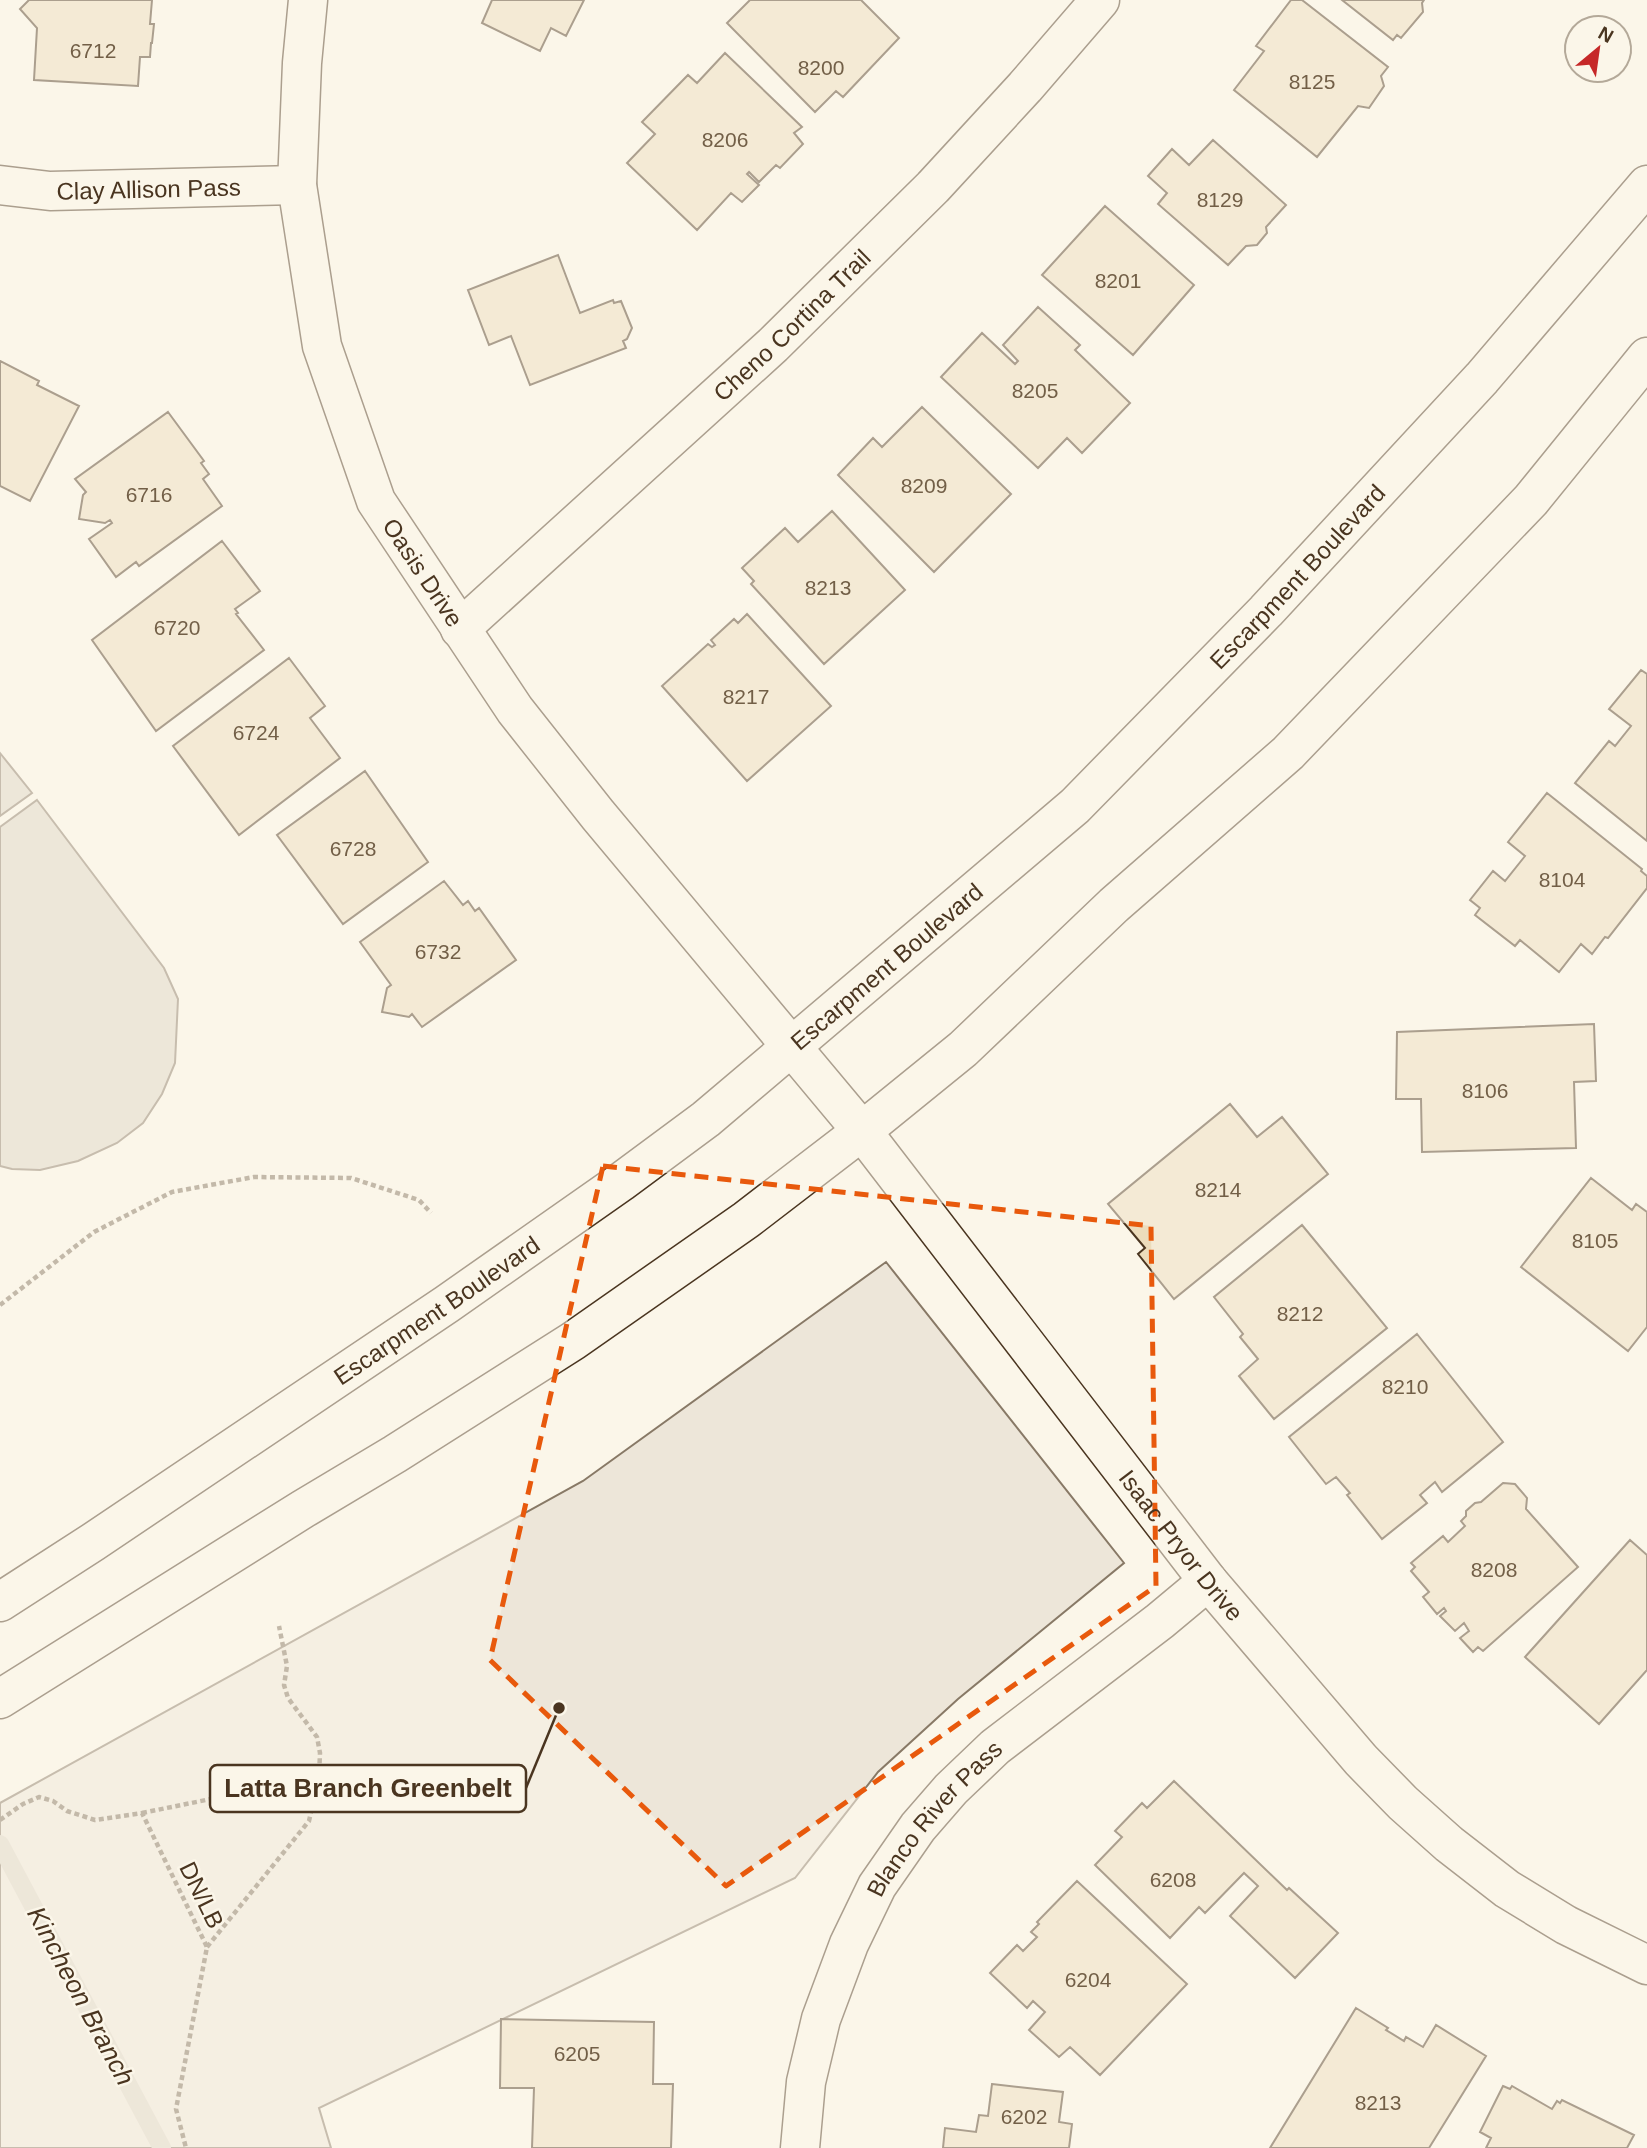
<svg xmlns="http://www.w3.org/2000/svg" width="1647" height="2148" font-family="Helvetica,sans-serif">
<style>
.green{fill:#ede6d9;stroke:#887966;stroke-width:2}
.water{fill:#dcd4c6;stroke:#887966;stroke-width:2}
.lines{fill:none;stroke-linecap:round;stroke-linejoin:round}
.stream{stroke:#dcd4c6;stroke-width:18}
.building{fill:#ecdcbc;stroke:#4a3520;stroke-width:2}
.minor-casing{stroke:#4a3520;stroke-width:41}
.major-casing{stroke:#4a3520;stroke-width:41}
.path{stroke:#7f6f5c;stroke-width:4.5;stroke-dasharray:5 3.5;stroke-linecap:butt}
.minor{stroke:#fbf6e9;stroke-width:38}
.major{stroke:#fbf6e9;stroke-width:38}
.marked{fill:none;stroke:#e8590c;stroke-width:5;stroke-dasharray:14 9;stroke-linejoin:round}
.labels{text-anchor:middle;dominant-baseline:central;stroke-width:5;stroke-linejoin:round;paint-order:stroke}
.number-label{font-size:21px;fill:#725f47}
.street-label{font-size:24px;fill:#4a3520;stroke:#fbf6e9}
.water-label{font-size:26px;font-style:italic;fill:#4a3520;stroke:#fbf6e9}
.leader{fill:none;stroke:#4a3520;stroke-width:2.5}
.callout-dot{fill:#4a3520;stroke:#fbf6e9;stroke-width:2.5}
.callout{fill:#fbf6e9;stroke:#4a3520;stroke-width:2.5}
.callout-label{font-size:26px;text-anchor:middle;font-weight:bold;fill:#4a3520}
</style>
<rect width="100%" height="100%" fill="#fbf6e9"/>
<path class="green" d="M 886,1262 L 1124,1563 L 958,1699 L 878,1772 L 795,1878 L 319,2108 L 331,2148 L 0,2148 L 0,1803 L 583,1481 Z"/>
<path class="water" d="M 0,753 L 32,793 L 0,816 Z
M 37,800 L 164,968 L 178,999 L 175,1063 L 162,1094 L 143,1123 L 117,1143 L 78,1161 L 40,1170 L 12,1169 L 0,1166 L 0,827 Z"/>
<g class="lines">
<path class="stream" d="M 0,1844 L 162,2148"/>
</g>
<path class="building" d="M 29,0 L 152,0 L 150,24 L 154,24 L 152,43 L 151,43 L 150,57 L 140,57 L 138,86 L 34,80 L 37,28 L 20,9 Z
M 492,0 L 584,0 L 566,36 L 551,28 L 540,51 L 482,23 Z
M 750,0 L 861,0 L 899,38 L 843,97 L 836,91 L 815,112 L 727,23 Z
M 1291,0 L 1302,0 L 1388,67 L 1381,76 L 1384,86 L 1369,108 L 1358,106 L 1317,157 L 1234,90 L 1264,51 L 1256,46 Z
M 1342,0 L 1424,0 L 1422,3 L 1423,12 L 1401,38 L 1397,35 L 1393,40 Z
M 725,53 L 802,127 L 794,133 L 803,144 L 780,168 L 776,165 L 759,182 L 749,172 L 747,174 L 759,185 L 742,202 L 731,193 L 697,230 L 627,163 L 655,134 L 642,122 L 688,75 L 697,83 Z
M 1213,140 L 1286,205 L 1266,227 L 1267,233 L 1257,245 L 1246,246 L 1228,265 L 1158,204 L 1167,193 L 1148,176 L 1172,149 L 1189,165 Z
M 1105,206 L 1194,285 L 1133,355 L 1042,275 Z
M 558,255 L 580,313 L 613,300 L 614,303 L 621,301 L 632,328 L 627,339 L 623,341 L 626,348 L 530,385 L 511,336 L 489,345 L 468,290 Z
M 1038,307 L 1080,345 L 1075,350 L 1130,403 L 1082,453 L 1067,438 L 1038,468 L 941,377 L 982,333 L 1015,364 L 1018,361 L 1003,345 Z
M 0,361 L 39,381 L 37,385 L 79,406 L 30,501 L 0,486 Z
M 922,407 L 1011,494 L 934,572 L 838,475 L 873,438 L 882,447 Z
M 168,412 L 204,461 L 201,463 L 209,474 L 203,479 L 222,506 L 139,566 L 136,562 L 116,577 L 89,539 L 112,523 L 110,520 L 105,523 L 79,519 L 83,495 L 86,492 L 75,479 Z
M 832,511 L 905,590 L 824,664 L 751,584 L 754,581 L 742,568 L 785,528 L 798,542 Z
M 222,541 L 260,591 L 235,609 L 238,613 L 236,614 L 264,650 L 156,731 L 92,640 Z
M 747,614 L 831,706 L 747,781 L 662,686 L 708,644 L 712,647 L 715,645 L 711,640 L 734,619 L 738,623 Z
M 289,658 L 325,706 L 310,718 L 340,758 L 239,835 L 173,746 Z
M 1641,670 L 1647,674 L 1647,841 L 1575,783 L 1609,741 L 1615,746 L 1631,726 L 1609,709 Z
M 365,771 L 428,862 L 343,924 L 277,835 Z
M 1547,793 L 1642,869 L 1641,871 L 1647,876 L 1647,888 L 1608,938 L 1605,937 L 1592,954 L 1581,944 L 1559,972 L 1520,940 L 1515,946 L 1475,915 L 1480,908 L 1470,900 L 1493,871 L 1505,881 L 1525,856 L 1508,842 Z
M 444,881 L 463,905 L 468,901 L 475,911 L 479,908 L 516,960 L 422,1027 L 412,1014 L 409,1017 L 382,1012 L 387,988 L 391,985 L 360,942 Z
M 1594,1024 L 1596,1081 L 1574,1082 L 1576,1148 L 1422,1152 L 1421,1099 L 1396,1099 L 1397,1032 Z
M 1230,1104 L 1257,1137 L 1282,1117 L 1328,1174 L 1174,1299 L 1138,1254 L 1145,1248 L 1108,1204 Z
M 1591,1178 L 1632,1210 L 1636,1204 L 1647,1212 L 1647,1327 L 1628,1351 L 1521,1267 Z
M 1302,1225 L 1387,1328 L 1274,1419 L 1239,1376 L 1258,1359 L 1240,1337 L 1243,1334 L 1214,1297 Z
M 1417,1334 L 1503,1442 L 1442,1492 L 1435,1482 L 1420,1495 L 1427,1503 L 1382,1539 L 1347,1495 L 1350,1493 L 1336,1477 L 1326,1484 L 1289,1437 Z
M 1503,1483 L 1515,1484 L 1527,1498 L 1526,1509 L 1578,1567 L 1483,1651 L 1478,1647 L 1473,1652 L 1460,1638 L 1469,1631 L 1464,1623 L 1455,1631 L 1440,1616 L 1446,1611 L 1444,1608 L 1437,1614 L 1423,1597 L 1429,1592 L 1411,1571 L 1415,1567 L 1411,1563 L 1443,1536 L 1448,1542 L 1465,1526 L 1461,1521 L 1466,1516 L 1466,1511 L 1475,1503 L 1481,1502 Z
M 1630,1540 L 1647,1555 L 1647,1670 L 1599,1724 L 1525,1657 Z
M 1174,1781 L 1287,1890 L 1289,1888 L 1338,1933 L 1295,1978 L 1230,1916 L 1258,1886 L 1244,1873 L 1205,1913 L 1199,1907 L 1170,1938 L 1095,1865 L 1122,1837 L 1115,1831 L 1142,1803 L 1147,1808 Z
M 1077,1881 L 1187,1984 L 1100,2075 L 1070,2047 L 1059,2057 L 1029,2030 L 1045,2012 L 1033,2001 L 1027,2008 L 990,1973 L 1017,1945 L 1023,1951 L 1037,1937 L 1031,1932 L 1039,1924 L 1037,1922 Z
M 1356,2008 L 1388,2028 L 1386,2030 L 1404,2041 L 1406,2037 L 1423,2047 L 1436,2025 L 1486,2056 L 1429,2148 L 1270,2148 Z
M 501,2019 L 654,2022 L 653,2084 L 673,2084 L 671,2148 L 532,2148 L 534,2088 L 500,2088 Z
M 992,2084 L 1063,2092 L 1059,2122 L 1072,2124 L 1069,2148 L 943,2148 L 945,2128 L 976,2132 L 979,2115 L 988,2116 Z
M 1503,2086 L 1510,2089 L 1512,2086 L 1552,2109 L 1557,2101 L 1560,2103 L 1562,2100 L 1634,2135 L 1627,2148 L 1486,2148 L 1491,2138 L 1480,2132 Z"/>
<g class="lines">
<g class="minor-casing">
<g id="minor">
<path id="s1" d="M 308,0 L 302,63 L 297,185 L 322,346 L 376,501 L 515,710 L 598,815 L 862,1131 L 1208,1581 L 1361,1760 L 1403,1803 L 1449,1844 L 1507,1889 L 1566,1925 L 1647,1965"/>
<path id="s2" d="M 0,185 L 50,191 L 297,185"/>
<path id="s3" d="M 460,629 L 773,345 L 933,187 L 1025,87 L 1100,0"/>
<path id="s4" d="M 800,2148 L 806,2082 L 821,2019 L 849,1944 L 877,1886 L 918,1827 L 951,1789 L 995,1747 L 1160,1621 L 1208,1581"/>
</g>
</g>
<g class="major-casing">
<g id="major">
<path id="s5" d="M 0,1602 L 93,1542 L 447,1304 L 621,1182 L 706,1119 L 1075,806 L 1266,611 L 1482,378 L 1647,185"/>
<path d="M 0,1699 L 303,1509 L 395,1454 L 573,1341 L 746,1220 L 862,1131 L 963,1049 L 1114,905 L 1288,753 L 1531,500 L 1647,357"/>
</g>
</g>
<path class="path" d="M 0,1305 L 94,1232 L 172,1192 L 254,1177 L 351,1178 L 419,1200 L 431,1213
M 142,1813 L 319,1777
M 0,1820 L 23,1804 L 39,1797 L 53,1801 L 67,1811 L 95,1820 L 142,1813 L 207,1947 L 176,2109 L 186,2148
M 207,1947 L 309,1821 L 319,1777 L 320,1753 L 317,1737 L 288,1698 L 284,1685 L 287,1666 L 279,1626"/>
<use href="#minor" class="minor"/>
<use href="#major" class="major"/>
</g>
<path d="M0 0H1647V2148H0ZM 603,1166 L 1151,1226 L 1156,1586 L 726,1886 L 490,1660 Z" fill="#fbf6e9" fill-opacity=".55" fill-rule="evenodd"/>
<path class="marked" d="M 603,1166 L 1151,1226 L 1156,1586 L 726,1886 L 490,1660 Z"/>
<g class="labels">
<g class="number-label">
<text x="93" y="50">6712</text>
<text x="821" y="67">8200</text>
<text x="1312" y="81">8125</text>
<text x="725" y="139">8206</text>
<text x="1220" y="199">8129</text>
<text x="1118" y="280">8201</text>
<text x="1035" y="390">8205</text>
<text x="924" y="485">8209</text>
<text x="149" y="494">6716</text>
<text x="828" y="587">8213</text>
<text x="177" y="627">6720</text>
<text x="746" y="696">8217</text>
<text x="256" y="732">6724</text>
<text x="353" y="848">6728</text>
<text x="1562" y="879">8104</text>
<text x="438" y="951">6732</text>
<text x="1485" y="1090">8106</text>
<text x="1218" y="1189">8214</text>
<text x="1595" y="1240">8105</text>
<text x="1300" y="1313">8212</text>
<text x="1405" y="1386">8210</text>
<text x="1494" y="1569">8208</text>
<text x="1173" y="1879">6208</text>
<text x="1088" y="1979">6204</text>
<text x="577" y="2053">6205</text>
<text x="1378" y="2102">8213</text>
<text x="1024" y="2116">6202</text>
</g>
<g class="street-label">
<text stroke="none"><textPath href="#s2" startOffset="149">Clay Allison Pass</textPath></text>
<text stroke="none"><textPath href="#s3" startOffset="450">Cheno Cortina Trail</textPath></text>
<text stroke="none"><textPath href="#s1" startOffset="598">Oasis Drive</textPath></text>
<text stroke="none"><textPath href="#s5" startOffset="1659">Escarpment Boulevard</textPath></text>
<text stroke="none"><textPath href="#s5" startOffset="1092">Escarpment Boulevard</textPath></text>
<text stroke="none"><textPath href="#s5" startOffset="525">Escarpment Boulevard</textPath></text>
<text stroke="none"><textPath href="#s1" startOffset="1832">Isaac Pryor Drive</textPath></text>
<text stroke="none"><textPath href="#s4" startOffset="364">Blanco River Pass</textPath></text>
<text transform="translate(202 1895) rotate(64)">DN/LB</text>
</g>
<g class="water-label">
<text transform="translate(81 1996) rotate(62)">Kincheon Branch</text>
</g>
</g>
<path class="leader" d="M559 1708L526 1788"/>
<circle class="callout-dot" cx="559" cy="1708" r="7"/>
<rect class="callout" x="210" y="1765" width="316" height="47" rx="7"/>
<g class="callout-label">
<text x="368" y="1797">Latta Branch Greenbelt</text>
</g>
<g transform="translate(1598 49) rotate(29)"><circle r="33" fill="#fbf6e9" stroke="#b4a999" stroke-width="2"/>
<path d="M0-5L12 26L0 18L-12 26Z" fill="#c62828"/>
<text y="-10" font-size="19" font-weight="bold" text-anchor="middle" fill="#4a3520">N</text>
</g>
</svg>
